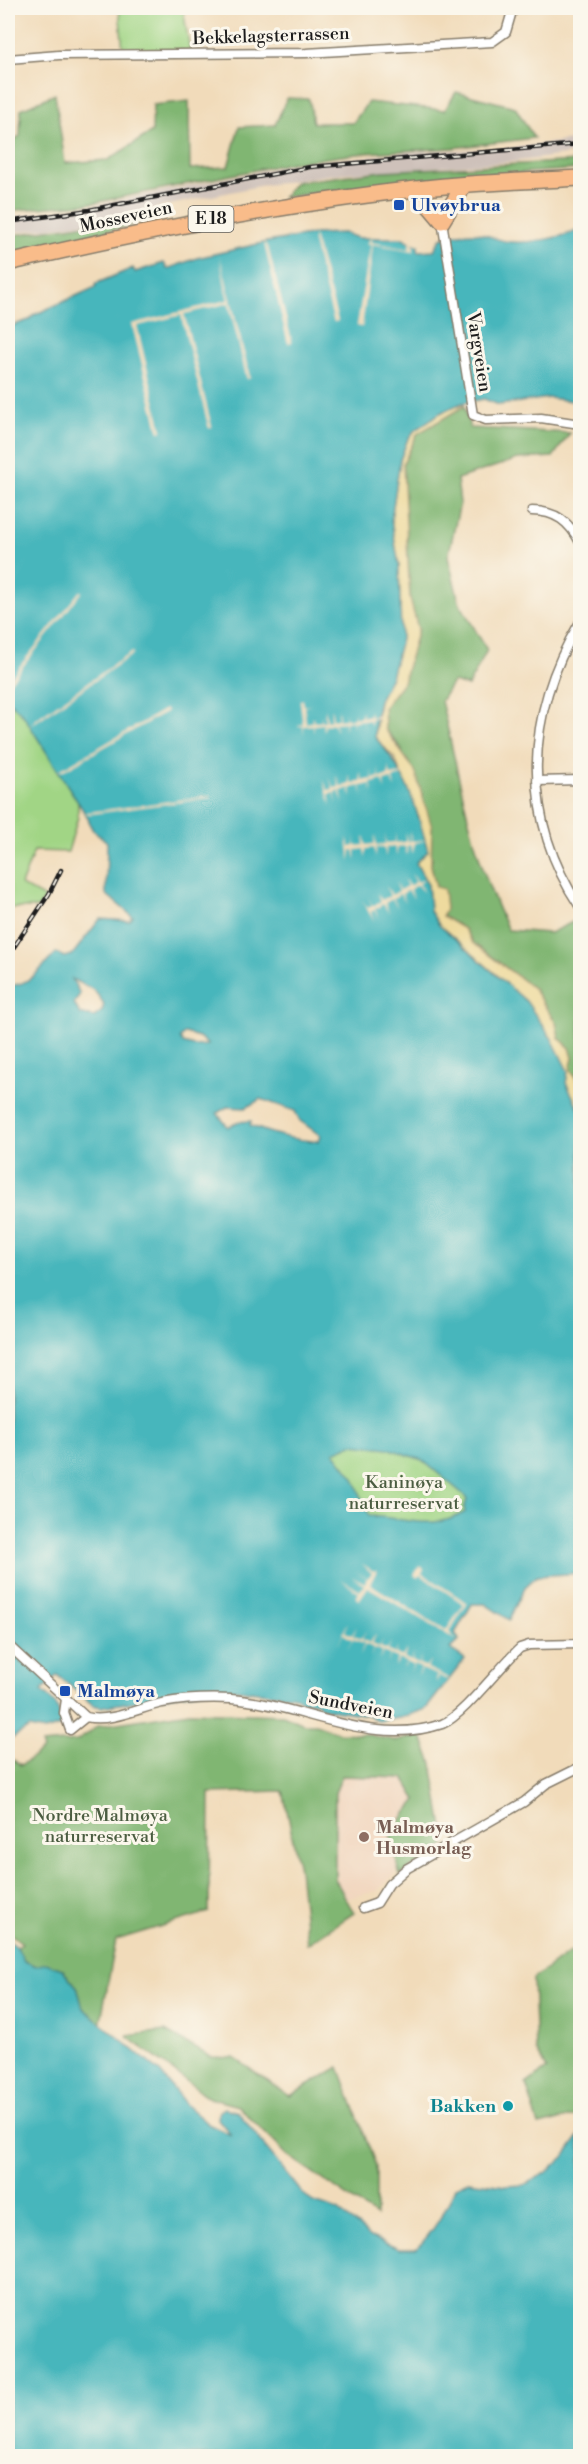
<svg xmlns="http://www.w3.org/2000/svg" width="588" height="2464" font-family="'Libre Bodoni',serif">
<style>
.built{fill:#f1d5bd}
.industrial{fill:#cec1ba}
.green{fill:#a1d585;stroke:#5e7850;stroke-width:1.5}
.forest{fill:#80b672;stroke:#4e6947;stroke-width:1.5}
.sand{fill:#eeda9e;stroke:#857b5d;stroke-width:1.5}
.water{fill:#46b6bc;stroke:#31696c;stroke-width:1.5;fill-rule:evenodd}
.pier{fill:#f1dbba}
.lines{fill:none;stroke-linecap:round;stroke-linejoin:round}
.street-casing{stroke:#867c6b;stroke-width:11}
.highway-casing{stroke:#867c6b;stroke-width:18}
.street{stroke:#fff;stroke-width:8}
.highway{stroke:#f9bc8a;stroke-width:15}
.rail-casing{stroke:#1c1c1c;stroke-width:4.5}
.rail{stroke:#fbf7ec;stroke-width:2;stroke-dasharray:7;stroke-linecap:butt}
.transit-dot{fill:#1a4fb4;stroke:#fbf7ec;stroke-width:2}
.education-dot{fill:#8d6e63;stroke:#fbf7ec;stroke-width:2}
.culture-dot{fill:#0f9aa8;stroke:#fbf7ec;stroke-width:2}
.labels{text-anchor:middle;dominant-baseline:central;stroke-width:6;stroke-linejoin:round;paint-order:stroke}
.shield{fill:#fbf7ec;stroke:#5f5e5a;stroke-width:1.5}
.shield-label{font-size:16px;font-weight:bold;fill:#1c1c1c}
.street-label{font-size:18px;fill:#1c1c1c;stroke:#fbf7ec}
.transit-label{font-size:18px;font-weight:bold;fill:#164399;stroke:#fbf7ec;text-anchor:start}
.park-label{font-size:18px;fill:#4b5d41;stroke:#fbf7ec}
.education-label{font-size:18px;font-weight:bold;fill:#785e54;stroke:#fbf7ec;text-anchor:start}
.culture-label{font-size:18px;font-weight:bold;fill:#0d838f;stroke:#fbf7ec;text-anchor:end}
</style>
<rect width="100%" height="100%" fill="#fbf7ec"/>
<filter id="ink" filterUnits="userSpaceOnUse"><feTurbulence type="fractalNoise" baseFrequency=".0167" numOctaves="2"/><feDisplacementMap in="SourceGraphic" scale="12" xChannelSelector="R" yChannelSelector="G"/><feConvolveMatrix kernelMatrix="1 2 1 2 8 2 1 2 1" color-interpolation-filters="sRGB"/></filter>
<filter id="wash" filterUnits="userSpaceOnUse"><feTurbulence type="fractalNoise" baseFrequency=".008" numOctaves="4" result="noise"/><feDisplacementMap in="SourceGraphic" scale="24" xChannelSelector="R" yChannelSelector="G"/><feGaussianBlur stdDeviation="1.35" result="paint"/><feColorMatrix in="noise" values="0 0 0 0 0 0 0 0 0 0 0 0 0 0 0 0 0 1.4 0 .05"/><feComposite in="paint" operator="in"/></filter>
<g filter="url(#wash)">
<rect width="100%" height="100%" fill="#f1dbba"/>
<path class="built" d="M 425,1752 L 443,1844 L 401,1867 L 377,1891 L 345,1899 L 334,1893 L 333,1776 Z"/>
<path class="industrial" d="M 580,139 L 580,153 L 512,162 L 335,174 L 259,186 L 85,223 L 8,233 L 8,217 L 82,208 L 290,165 L 407,152 L 511,148 Z"/>
<path class="green" d="M 119,8 L 183,8 L 190,51 L 123,50 Z
M 8,700 L 23,714 L 78,801 L 78,817 L 68,852 L 34,851 L 21,885 L 45,898 L 38,908 L 8,908 Z
M 280,1399 L 525,1490 L 413,1590 Z"/>
<path class="forest" d="M 456,92 L 515,107 L 534,138 L 452,148 L 364,153 L 290,163 L 93,203 L 8,211 L 8,144 L 20,136 L 21,109 L 55,94 L 65,163 L 108,160 L 152,132 L 153,105 L 189,101 L 190,169 L 228,167 L 239,127 L 275,125 L 287,98 L 309,99 L 313,123 L 353,123 L 368,102 L 445,110 Z
M 580,161 L 580,169 L 434,179 L 283,197 L 295,182 L 383,171 Z
M 127,218 L 132,225 L 8,255 L 8,236 Z
M 464,406 L 470,428 L 570,433 L 553,457 L 518,459 L 457,479 L 460,503 L 448,557 L 459,602 L 487,650 L 468,686 L 453,682 L 441,701 C 461,780 471,856 508,930 L 550,933 L 577,920 L 580,923 L 580,941 L 577,945 L 580,971 L 580,1082 L 570,1069 L 573,1058 L 570,1048 L 559,1038 L 556,1023 L 533,988 L 473,943 L 464,929 L 442,916 L 431,865 L 432,858 L 401,748 L 385,729 L 384,707 L 403,682 L 418,629 L 410,599 L 403,464 L 417,434 Z
M 189,1712 L 283,1715 L 304,1724 L 316,1724 L 339,1733 L 365,1734 L 398,1741 L 421,1734 L 432,1764 L 446,1845 L 400,1875 L 390,1833 L 417,1800 L 404,1778 L 342,1776 L 335,1793 L 335,1879 L 354,1913 L 307,1944 L 299,1869 L 283,1791 L 210,1793 L 209,1912 L 116,1940 L 100,2025 L 82,2008 L 77,1987 L 62,1969 L 36,1966 L 24,1961 L 17,1947 L 22,1943 L 8,1932 L 8,1764 L 13,1760 L 21,1765 L 43,1750 L 41,1744 L 77,1741 L 98,1726 Z
M 571,1951 L 580,1964 L 580,2115 L 539,2125 L 526,2084 L 547,2069 L 536,2050 L 533,1979 Z
M 165,2031 L 211,2057 L 234,2058 L 290,2096 L 339,2067 L 376,2166 L 376,2216 L 287,2155 L 238,2106 L 209,2098 L 127,2036 Z"/>
<path class="sand" d="M 464,403 L 464,406 L 417,434 L 403,464 L 410,599 L 418,629 L 403,682 L 384,707 L 385,729 L 415,771 L 432,827 L 431,866 L 436,887 L 444,889 L 446,909 L 442,916 L 464,929 L 473,943 L 533,988 L 556,1023 L 559,1038 L 570,1048 L 573,1058 L 570,1069 L 580,1082 L 580,1111 L 566,1083 L 568,1071 L 497,975 L 439,925 L 430,911 L 428,885 L 416,863 L 420,821 L 395,759 L 375,737 L 379,700 L 391,677 L 401,639 L 399,565 L 391,520 L 400,460 L 407,441 L 414,431 L 440,413 Z"/>
<path class="water" d="M 580,229 L 580,402 L 549,398 L 499,405 L 484,399 L 462,403 L 440,413 L 414,431 L 407,441 L 400,460 L 391,520 L 399,565 L 401,639 L 391,677 L 379,700 L 375,718 L 375,737 C 407,773 416,806 428,851 L 416,863 L 428,885 L 430,911 L 439,925 L 526,1001 L 552,1039 L 568,1071 L 566,1083 L 580,1111 L 580,1573 L 537,1576 L 525,1587 L 509,1620 L 485,1604 L 472,1604 L 455,1633 L 459,1640 L 450,1649 L 465,1659 L 426,1709 L 400,1718 L 378,1721 L 368,1715 L 322,1708 L 317,1702 L 303,1702 L 295,1696 L 221,1688 L 101,1707 L 93,1705 L 57,1675 L 42,1691 L 56,1705 L 64,1725 L 45,1731 L 29,1728 L 8,1741 L 8,985 C 28,988 43,966 56,953 L 64,957 L 72,955 L 100,919 L 129,921 L 133,917 L 106,894 L 107,842 L 92,829 L 88,818 L 23,715 L 8,700 L 8,327 L 29,320 L 34,315 L 96,287 L 95,284 L 133,268 L 135,272 L 164,263 L 167,269 L 197,258 L 267,242 L 315,234 L 344,233 L 358,238 L 403,238 L 418,246 L 418,251 L 434,250 L 441,238 C 454,235 470,231 482,234 C 493,237 503,242 514,242 C 530,243 566,237 580,229 ZM 72,979 C 91,990 90,983 104,1004 L 102,1011 L 94,1017 L 80,1014 L 74,1003 L 80,994 ZM 185,1033 L 199,1037 L 208,1045 L 194,1046 L 183,1043 L 180,1038 ZM 261,1099 L 295,1111 L 299,1120 L 321,1136 L 319,1141 C 297,1141 270,1134 250,1125 L 251,1121 L 237,1122 L 228,1127 L 217,1113 L 227,1107 L 245,1108 ZM 352,1444 L 388,1448 L 422,1460 L 464,1495 L 467,1500 L 464,1507 L 465,1512 C 434,1532 400,1517 369,1516 L 354,1478 L 334,1452 Z
M 8,1940 L 17,1947 L 24,1961 L 36,1966 L 46,1963 L 62,1969 L 77,1987 L 83,2008 L 160,2072 L 187,2106 L 208,2124 L 231,2135 L 218,2119 L 219,2112 L 225,2108 L 238,2112 L 302,2193 L 314,2202 L 338,2210 L 371,2237 L 399,2249 L 416,2249 C 434,2231 446,2211 455,2187 L 468,2181 L 506,2186 L 524,2185 L 546,2173 L 564,2157 L 580,2135 L 580,2456 L 8,2456 Z"/>
<path class="pier" d="M 314,234 L 315,240 L 338,321 L 334,322 L 313,241 Z
M 370,234 L 371,242 L 396,247 L 409,249 L 411,240 L 413,240 L 414,251 L 373,244 L 362,327 L 357,326 L 371,244 L 365,243 L 369,242 Z
M 264,242 L 268,248 L 292,342 L 288,343 Z
M 219,253 L 250,378 L 247,379 L 229,303 L 184,314 L 212,428 L 209,428 L 181,315 L 137,326 L 162,431 L 159,432 L 132,324 L 228,300 Z
M 80,591 L 82,592 L 8,685 L 8,681 Z
M 132,652 L 133,654 L 28,727 L 36,719 Z
M 300,700 L 303,700 L 304,706 L 311,705 L 304,707 L 306,723 L 312,722 L 312,716 L 314,722 L 321,722 L 321,715 L 322,721 L 325,721 L 325,708 L 327,721 L 331,720 L 331,707 L 333,720 L 338,719 L 338,707 L 339,720 L 346,719 L 345,713 L 347,719 L 354,718 L 354,711 L 355,718 L 361,717 L 362,711 L 363,717 L 369,717 L 370,710 L 371,717 L 378,716 L 378,718 L 371,719 L 371,726 L 369,720 L 363,721 L 364,727 L 362,720 L 354,721 L 354,727 L 353,721 L 345,722 L 345,731 L 344,722 L 335,723 L 336,732 L 333,723 L 325,725 L 324,733 L 323,724 L 314,725 L 314,734 L 313,725 L 304,726 L 304,735 L 303,726 L 297,726 L 303,724 Z
M 166,709 L 167,711 L 66,769 L 56,772 Z
M 388,765 L 391,775 L 405,773 L 393,779 L 395,789 L 391,779 L 384,781 L 385,791 L 382,780 L 371,783 L 373,794 L 370,784 L 361,786 L 363,796 L 360,786 L 351,788 L 352,798 L 349,788 L 341,791 L 343,803 L 339,791 L 335,792 L 337,804 L 334,793 L 329,794 L 331,806 L 323,779 L 328,790 L 333,789 L 329,777 L 334,788 L 339,787 L 336,775 L 341,787 L 350,784 L 349,774 L 352,784 L 361,781 L 360,771 L 363,781 L 373,779 L 371,769 L 374,779 L 379,777 L 378,767 L 380,778 L 389,775 Z
M 210,796 L 210,798 L 90,814 L 82,813 Z
M 409,831 L 412,841 L 428,840 L 414,843 L 413,855 L 410,845 L 407,846 L 407,856 L 405,846 L 397,847 L 397,857 L 395,846 L 386,847 L 386,858 L 384,847 L 376,848 L 376,858 L 374,848 L 366,849 L 366,859 L 364,849 L 356,850 L 356,860 L 354,850 L 351,850 L 350,861 L 347,837 L 350,847 L 355,846 L 354,836 L 356,846 L 364,845 L 364,835 L 366,845 L 374,844 L 375,834 L 376,845 L 385,844 L 385,833 L 386,844 L 395,843 L 395,833 L 396,843 L 405,842 L 406,832 L 407,842 L 410,842 Z
M 411,873 L 418,882 L 426,878 L 419,884 L 424,893 L 417,885 L 410,889 L 414,899 L 408,890 L 402,894 L 406,903 L 400,894 L 393,898 L 398,908 L 392,899 L 385,903 L 389,913 L 383,904 L 375,909 L 379,919 L 374,910 L 371,912 L 374,921 L 362,900 L 368,908 L 372,906 L 368,897 L 373,906 L 381,901 L 377,892 L 382,900 L 390,896 L 386,886 L 392,895 L 399,891 L 395,881 L 400,890 L 407,886 L 403,877 L 409,886 L 416,882 Z
M 361,1563 L 373,1571 L 377,1570 L 370,1584 L 446,1631 L 464,1604 L 421,1575 L 418,1578 L 414,1575 L 420,1566 L 424,1569 L 422,1573 L 467,1603 L 449,1632 L 458,1641 L 368,1587 L 359,1600 L 356,1598 L 359,1593 L 339,1578 L 360,1591 L 364,1585 L 351,1576 L 365,1583 L 367,1578 L 355,1571 L 368,1578 L 372,1573 Z
M 348,1622 L 345,1632 L 352,1635 L 357,1626 L 353,1636 L 361,1639 L 366,1630 L 362,1640 L 370,1643 L 376,1634 L 372,1644 L 379,1647 L 383,1639 L 380,1647 L 387,1650 L 391,1642 L 388,1651 L 395,1654 L 398,1646 L 396,1654 L 402,1657 L 407,1649 L 404,1658 L 411,1661 L 414,1652 L 412,1661 L 418,1664 L 422,1656 L 419,1664 L 426,1667 L 431,1660 L 427,1668 L 448,1678 L 448,1680 L 439,1676 L 436,1683 L 437,1675 L 422,1669 L 418,1677 L 421,1668 L 414,1665 L 410,1673 L 413,1665 L 407,1662 L 402,1670 L 406,1662 L 399,1659 L 395,1667 L 397,1658 L 391,1655 L 387,1663 L 390,1655 L 383,1652 L 379,1660 L 382,1651 L 375,1648 L 370,1657 L 374,1648 L 365,1644 L 360,1656 L 364,1643 L 353,1639 L 347,1650 L 352,1639 L 343,1634 L 337,1646 Z"/>
</g>
<g filter="url(#ink)">
<g class="lines">
<g class="street-casing">
<path id="street" d="M 8,59 L 59,55 L 306,53 L 492,42 L 506,32 L 513,8
M 442,221 L 473,415 L 486,420 L 541,418 L 580,424
M 532,511 C 556,511 569,522 580,542
M 580,622 C 525,713 520,817 580,907
M 537,781 L 580,780
M 8,1645 L 86,1717 C 110,1723 139,1708 162,1703 C 184,1699 209,1698 231,1699 C 301,1704 371,1748 442,1724 C 463,1716 501,1665 520,1648 L 529,1645 L 580,1644
M 66,1699 L 64,1713 L 70,1730 L 86,1717
M 363,1908 L 377,1903 L 389,1884 L 406,1869 L 524,1802 L 546,1784 L 580,1767"/>
</g>
<g class="highway-casing">
<path id="highway" d="M 415,189 L 442,221 L 464,185
M 8,263 C 149,230 290,202 435,187 C 483,182 532,181 580,178"/>
</g>
<use href="#street" class="street"/>
<use href="#highway" class="highway"/>
<g class="rail-casing">
<path id="rail" d="M 8,222 L 89,210 L 310,167 L 580,144
M 8,956 L 49,894 L 61,870"/>
</g>
<use href="#rail" class="rail"/>
</g>
</g>
<g class="transit-dot">
<rect x="393" y="199" width="12" height="12" rx="3"/>
<rect x="59" y="1685" width="12" height="12" rx="3"/>
</g>
<circle class="education-dot" cx="364" cy="1837" r="6"/>
<circle class="culture-dot" cx="508" cy="2106" r="6"/>
<g class="labels">
<rect class="shield" x="188.5" y="206" width="45" height="26" rx="4.5"/>
<g class="shield-label">
<text x="211" y="219">E 18</text>
</g>
<g class="street-label">
<text transform="translate(271 36) rotate(-2)">Bekkelagsterrassen</text>
<text transform="translate(126 217) rotate(-12)">Mosseveien</text>
<text transform="translate(479 352) rotate(81)">Vargveien</text>
<text transform="translate(351 1705) rotate(11)">Sundveien</text>
</g>
<g class="transit-label">
<text x="411" y="205">Ulvøybrua</text>
<text x="77" y="1691">Malmøya</text>
</g>
<g class="park-label">
<text x="404" y="1482">Kaninøya<tspan x="404" dy="21">naturreservat</tspan></text>
<text x="100" y="1815">Nordre Malmøya<tspan x="100" dy="21">naturreservat</tspan></text>
</g>
<g class="education-label">
<text x="376" y="1827">Malmøya<tspan x="376" dy="21">Husmorlag</tspan></text>
</g>
<g class="culture-label">
<text x="496" y="2106">Bakken</text>
</g>
</g>
<rect width="588" height="2464" fill="none" stroke="#fbf7ec" stroke-width="30"/>
</svg>
